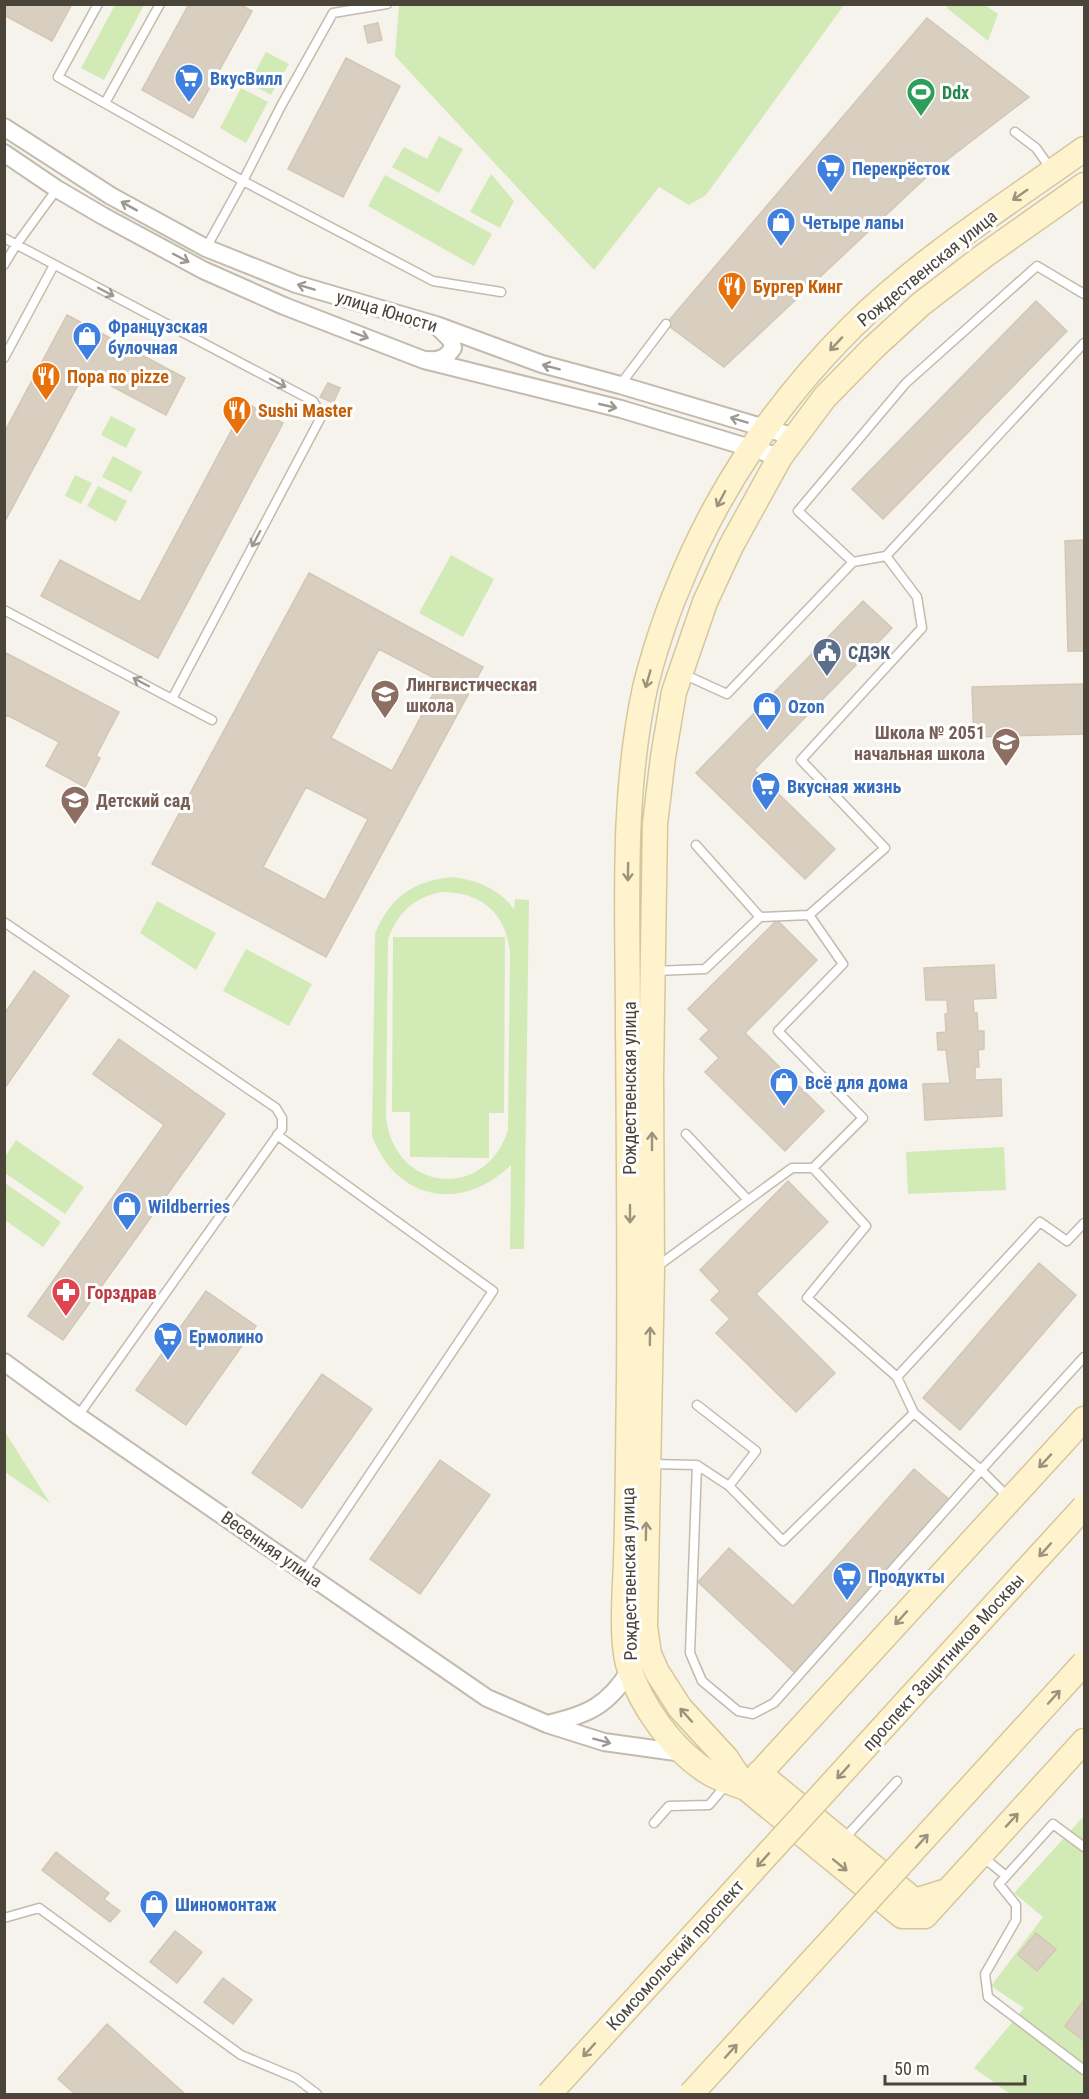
<svg xmlns="http://www.w3.org/2000/svg" width="1089" height="2099" font-family="'Roboto Condensed',sans-serif">
<style>
.green{fill:#d2eab5;fill-rule:evenodd}
.building{fill:#d8cfc1;stroke:#d3c7b4;stroke-width:1.5;fill-rule:evenodd}
.lines{fill:none;stroke-linecap:round;stroke-linejoin:round}
.lane-casing{stroke:#c2bbae;stroke-width:11}
.street-casing{stroke:#c2bbae;stroke-width:20}
.secondary-casing{stroke:#d6c79b;stroke-width:27}
.lane{stroke:#fff;stroke-width:8}
.street{stroke:#fff;stroke-width:16}
.secondary{stroke:#fff3cd;stroke-width:24}
.secondary-bridge-casing{stroke:#d6c79b;stroke-width:27;stroke-linecap:butt}
.secondary-bridge{stroke:#fff3cd;stroke-width:24}
.oneway{stroke:#9c937c}
.oneway2{stroke:#9c9892}
.labels{text-anchor:middle;dominant-baseline:central;stroke-width:6;stroke-linejoin:round;paint-order:stroke}
.shop-label{font-size:18px;font-weight:bold;fill:#366cbe;stroke:#fff;text-anchor:start}
.leisure-label{font-size:18px;font-weight:bold;fill:#27864d;stroke:#fff;text-anchor:start}
.street-label{font-size:18px;fill:#4b4439;stroke:#fff}
.food-label{font-size:18px;font-weight:bold;fill:#c56008;stroke:#fff;text-anchor:start}
.service-label{font-size:18px;font-weight:bold;fill:#4e5e75;stroke:#fff;text-anchor:start}
.education-label{font-size:18px;font-weight:bold;fill:#785e54;stroke:#fff;text-anchor:start}
.health-label{font-size:18px;font-weight:bold;fill:#be3a42;stroke:#fff;text-anchor:start}
</style>
<rect width="100%" height="100%" fill="#f6f3ec"/>
<path class="green" d="M 115,5 L 144,5 L 104,80 L 81,68 Z
M 399,5 L 399,4 L 844,5 L 706,195 L 689,205 L 659,187 L 594,270 L 395,56 Z
M 948,5 L 985,5 L 998,14 L 988,41 L 947,8 Z
M 266,52 L 289,64 L 271,95 L 249,83 Z
M 241,88 L 268,102 L 246,143 L 220,128 Z
M 439,136 L 463,149 L 439,193 L 392,167 L 404,147 L 427,159 Z
M 491,174 L 514,201 L 500,228 L 470,212 Z
M 385,175 L 492,234 L 474,266 L 368,206 Z
M 111,416 L 136,429 L 126,448 L 101,435 Z
M 113,456 L 142,472 L 131,492 L 102,477 Z
M 75,475 L 92,483 L 81,504 L 65,496 Z
M 98,486 L 127,501 L 116,522 L 87,506 Z
M 451,555 L 494,579 L 463,637 L 419,613 Z
M 452,877 C 477,880 498,888 514,909 L 515,899 L 529,900 L 524,1249 L 510,1249 L 511,1165 C 463,1212 397,1202 372,1136 L 375,934 C 390,897 413,881 452,877 ZM 442,892 C 482,892 507,914 510,954 L 508,1130 C 485,1202 394,1192 386,1117 L 388,940 C 397,913 414,897 442,892 Z
M 157,901 L 216,933 L 196,970 L 140,933 Z
M 393,937 L 505,937 L 504,1113 L 489,1113 L 489,1158 L 410,1157 L 410,1112 L 392,1112 Z
M 246,949 L 312,984 L 289,1026 L 223,991 Z
M 16,1140 L 84,1187 L 65,1214 L 5,1173 L 5,1157 Z
M 1004,1147 L 1006,1190 L 908,1194 L 906,1152 Z
M 5,1183 L 61,1222 L 43,1247 L 5,1220 Z
M 4,1432 L 5,1432 L 50,1503 L 5,1472 Z
M 1084,1816 L 1084,2094 L 1010,2094 L 974,2068 L 1024,2008 L 991,1986 L 1043,1917 L 1014,1893 Z"/>
<path class="building" d="M 72,4 L 52,41 L 4,15 L 5,4 Z
M 189,4 L 239,4 L 252,11 L 193,118 L 142,90 Z
M 927,18 L 1029,97 L 935,169 L 724,367 L 666,324 Z
M 378,23 L 382,40 L 368,43 L 364,26 Z
M 346,58 L 400,86 L 343,197 L 288,169 Z
M 1036,301 L 1067,331 L 883,519 L 852,489 Z
M 67,315 L 185,378 L 166,415 L 85,372 L 4,523 L 4,433 Z
M 328,383 L 340,388 L 333,403 L 320,397 Z
M 246,403 L 283,423 L 158,658 L 41,596 L 60,560 L 140,602 Z
M 1084,540 L 1084,651 L 1068,651 L 1065,541 Z
M 309,573 L 483,667 L 326,957 L 152,864 ZM 379,649 L 440,681 L 392,771 L 331,738 ZM 306,787 L 368,819 L 325,900 L 263,867 Z
M 863,601 L 892,628 L 754,770 L 835,849 L 805,879 L 696,773 Z
M 4,652 L 119,712 L 96,756 L 100,758 L 85,787 L 46,766 L 59,742 L 7,715 L 4,719 Z
M 1084,684 L 1084,734 L 974,737 L 972,687 Z
M 777,920 L 817,960 L 745,1033 L 824,1111 L 785,1151 L 705,1072 L 719,1058 L 700,1039 L 709,1030 L 688,1009 Z
M 994,965 L 996,998 L 973,999 L 974,1013 L 977,1013 L 978,1031 L 984,1031 L 984,1049 L 978,1050 L 979,1067 L 975,1067 L 975,1080 L 1001,1079 L 1002,1116 L 925,1120 L 923,1084 L 950,1083 L 946,1050 L 938,1050 L 937,1033 L 946,1032 L 945,1014 L 948,1014 L 947,1000 L 926,1000 L 924,968 Z
M 34,971 L 69,996 L 4,1089 L 4,1014 Z
M 119,1039 L 225,1114 L 63,1340 L 28,1316 L 164,1125 L 93,1074 Z
M 788,1181 L 828,1222 L 756,1294 L 835,1373 L 796,1412 L 716,1333 L 730,1319 L 711,1300 L 720,1291 L 700,1270 Z
M 1039,1263 L 1076,1295 L 960,1430 L 923,1398 Z
M 206,1291 L 256,1326 L 186,1425 L 136,1390 Z
M 322,1374 L 372,1409 L 302,1508 L 252,1473 Z
M 440,1460 L 490,1495 L 420,1594 L 370,1559 Z
M 914,1469 L 950,1500 L 796,1674 L 698,1582 L 729,1548 L 793,1606 Z
M 56,1852 L 109,1893 L 104,1899 L 120,1911 L 110,1922 L 42,1870 Z
M 175,1931 L 202,1952 L 177,1983 L 150,1962 Z
M 1036,1933 L 1056,1949 L 1037,1971 L 1018,1955 Z
M 223,1978 L 252,2000 L 233,2024 L 204,2002 Z
M 1084,2000 L 1084,2041 L 1065,2026 Z
M 107,2024 L 185,2094 L 75,2094 L 58,2079 Z"/>
<g class="lines">
<g class="lane-casing">
<path id="lane" d="M 98,4 L 58,77 L 243,181 L 206,248
M 387,4 L 333,13 L 281,106 L 243,181 L 433,281 L 501,292
M 105,103 L 160,4
M 1015,132 L 1036,148 L 1051,169
M 4,238 L 313,401 L 318,409 L 320,419 L 172,699 L 4,610
M 4,265 L 16,245 L 57,189
M 4,358 L 54,265
M 620,385 L 666,324
M 853,562 L 886,556
M 681,673 L 727,694 L 853,562 L 798,511 L 906,383 L 1037,266 L 1084,294
M 172,699 L 212,720
M 696,845 L 760,917
M 4,922 L 276,1108 L 282,1118 L 282,1129 L 78,1416
M 654,971 L 705,969 L 760,917 L 809,915
M 686,1134 L 747,1199
M 277,1135 L 493,1291 L 304,1572
M 655,1268 L 792,1168 L 813,1168
M 897,1377 L 807,1298 L 866,1226 L 813,1168 L 863,1118 L 778,1031 L 843,964 L 809,915 L 885,848 L 801,760 L 922,628 L 917,597 L 886,556 L 1084,343
M 697,1405 L 756,1451 L 729,1486 L 783,1541 L 914,1413 L 981,1470 L 1010,1499
M 914,1413 L 897,1377 L 1040,1222 L 1067,1241 L 1084,1223
M 651,1464 L 697,1465 L 690,1653 L 702,1681 L 738,1711 L 753,1714 L 774,1703 L 981,1470 L 1084,1357
M 697,1465 L 729,1486
M 654,1823 L 669,1806 L 709,1805 L 726,1785
M 843,1840 L 897,1781
M 1084,1847 L 1053,1824 L 999,1884 L 1016,1905 L 1016,1920 L 985,1974 L 988,1997 L 1084,2070
M 983,1857 L 1006,1876
M 4,1918 L 39,1908 L 241,2055 L 296,2078 L 317,2094"/>
</g>
<g class="street-casing">
<path id="street" d="M 4,127 L 111,196 L 206,248 L 296,284 L 436,325 L 542,364 L 620,385 L 795,437
M 4,153 L 57,189 L 103,216 L 203,270 L 284,306 L 424,360 L 621,409 L 780,457
M 428,360 C 440,361 446,358 453,348 L 451,340 L 439,328
M 4,1362 L 78,1416 L 487,1698 L 547,1724 L 604,1742 L 683,1753
M 547,1724 C 587,1715 608,1706 630,1670"/>
</g>
<g class="secondary-casing">
<path id="secondary" d="M 1084,185 L 985,255 L 921,304 L 873,348 L 825,397 L 780,457 L 731,546 L 705,602 L 674,692 L 663,757 L 655,824 L 651,1075 L 652,1270 L 645,1627 L 649,1654 L 657,1672 L 680,1708 L 726,1758 L 746,1788 L 902,1916 L 925,1916 L 1084,1741
M 759,1773 L 915,1901 L 944,1892
M 746,1788 C 734,1784 722,1780 711,1774 C 674,1752 640,1706 628,1664 C 621,1637 625,1590 626,1561 C 628,1502 628,1442 629,1383 C 630,1264 629,1145 628,1025 C 628,913 621,799 645,688 C 652,659 665,618 677,590 C 716,491 778,400 853,326 C 922,258 1006,205 1084,149
M 746,1788 L 1084,1419"/>
</g>
<use href="#lane" class="lane"/>
<use href="#street" class="street"/>
<use href="#secondary" class="secondary"/>
<g class="secondary-bridge-casing">
<path id="secondary-bridge" d="M 549,2094 L 1084,1507
M 691,2094 L 1084,1663"/>
</g>
<use href="#secondary-bridge" class="secondary-bridge"/>
</g>
<defs><path id="oneway-shaft" d="M-6 0H5M1.5-3L5.5 0L1.5 3" fill="none" stroke-width="1.6" stroke-linecap="round" stroke-linejoin="round" transform="scale(1.5)"/></defs>
<g class="oneway">
<use href="#oneway-shaft" transform="translate(1020 195) rotate(145)"/>
<use href="#oneway-shaft" transform="translate(836 344) rotate(133)"/>
<use href="#oneway-shaft" transform="translate(721 499) rotate(118)"/>
<use href="#oneway-shaft" transform="translate(648 679) rotate(106)"/>
<use href="#oneway-shaft" transform="translate(628 872) rotate(91)"/>
<use href="#oneway-shaft" transform="translate(652 1141) rotate(-90)"/>
<use href="#oneway-shaft" transform="translate(630 1214) rotate(90)"/>
<use href="#oneway-shaft" transform="translate(650 1336) rotate(-89)"/>
<use href="#oneway-shaft" transform="translate(1045 1461) rotate(133)"/>
<use href="#oneway-shaft" transform="translate(646 1531) rotate(-89)"/>
<use href="#oneway-shaft" transform="translate(1045 1550) rotate(132)"/>
<use href="#oneway-shaft" transform="translate(901 1618) rotate(132)"/>
<use href="#oneway-shaft" transform="translate(1054 1697) rotate(-48)"/>
<use href="#oneway-shaft" transform="translate(686 1715) rotate(-132)"/>
<use href="#oneway-shaft" transform="translate(843 1772) rotate(132)"/>
<use href="#oneway-shaft" transform="translate(1012 1820) rotate(-47)"/>
<use href="#oneway-shaft" transform="translate(922 1841) rotate(-48)"/>
<use href="#oneway-shaft" transform="translate(763 1860) rotate(132)"/>
<use href="#oneway-shaft" transform="translate(840 1865) rotate(39)"/>
<use href="#oneway-shaft" transform="translate(589 2050) rotate(132)"/>
<use href="#oneway-shaft" transform="translate(731 2051) rotate(-48)"/>
</g>
<g class="oneway2">
<use href="#oneway-shaft" transform="translate(129 206) rotate(-151)"/>
<use href="#oneway-shaft" transform="translate(181 258) rotate(28)"/>
<use href="#oneway-shaft" transform="translate(306 287) rotate(-163)"/>
<use href="#oneway-shaft" transform="translate(106 292) rotate(28)"/>
<use href="#oneway-shaft" transform="translate(360 335) rotate(21)"/>
<use href="#oneway-shaft" transform="translate(551 367) rotate(-165)"/>
<use href="#oneway-shaft" transform="translate(278 383) rotate(28)"/>
<use href="#oneway-shaft" transform="translate(608 406) rotate(13)"/>
<use href="#oneway-shaft" transform="translate(739 420) rotate(-163)"/>
<use href="#oneway-shaft" transform="translate(256 539) rotate(118)"/>
<use href="#oneway-shaft" transform="translate(141 682) rotate(-152)"/>
<use href="#oneway-shaft" transform="translate(602 1741) rotate(15)"/>
</g>
<defs>
<g id="supermarket-pin" transform="scale(1.5)"><path d="M0 17L-7.5 6A9.5 9.5 0 1 1 7.5 6Z" fill="#3f7fe0" stroke="#fff"/><path d="M-6-5.5h2.5l.6 2H6L4.5 2H-2.5L-4.4-4H-6ZM-1.5 3.2a1.3 1.3 0 1 0 .1 0ZM3 3.2a1.3 1.3 0 1 0 .1 0Z" fill="#fff"/></g>
<g id="stadium-pin" transform="scale(1.5)"><path d="M0 17L-7.5 6A9.5 9.5 0 1 1 7.5 6Z" fill="#2e9e5b" stroke="#fff"/><path d="M0-5a6.5 5 0 1 0 0 10a6.5 5 0 1 0 0-10ZM-3.5-1.8h7v3.6h-7Z" fill="#fff"/></g>
<g id="shop-pin" transform="scale(1.5)"><path d="M0 17L-7.5 6A9.5 9.5 0 1 1 7.5 6Z" fill="#3f7fe0" stroke="#fff"/><path d="M-5-2.5h2.3a2.7 3.5 0 0 1 5.4 0H5L5.5 6h-11ZM-1.5-2.5h3a1.5 2.3 0 0 0-3 0Z" fill="#fff"/></g>
<g id="restaurant-pin" transform="scale(1.5)"><path d="M0 17L-7.5 6A9.5 9.5 0 1 1 7.5 6Z" fill="#e8710a" stroke="#fff"/><path d="M-5-6h1v4h1v-4h1v4h1v-4h1v5L-1.5 .5V6h-2V.5L-5-1ZM5-6V6H3V1.5H1.5Q1.5-4 5-6Z" fill="#fff"/></g>
<g id="civic-pin" transform="scale(1.5)"><path d="M0 17L-7.5 6A9.5 9.5 0 1 1 7.5 6Z" fill="#5c6f8a" stroke="#fff"/><path d="M-.6-6.5H3V-4.5H.6V-3L4-1V1h2V6H-6V1h2V-1L-.6-3ZM-1.2 2.5V6h2.4V2.5Z" fill="#fff"/></g>
<g id="school-pin" transform="scale(1.5)"><path d="M0 17L-7.5 6A9.5 9.5 0 1 1 7.5 6Z" fill="#8d6e63" stroke="#fff"/><path d="M0-5L7-2L0 1L-7-2ZM-4 1L0 2.5L4 1V4Q0 6-4 4Z" fill="#fff"/></g>
<g id="pharmacy-pin" transform="scale(1.5)"><path d="M0 17L-7.5 6A9.5 9.5 0 1 1 7.5 6Z" fill="#e0444e" stroke="#fff"/><path d="M-2-6h4v4h4v4h-4v4h-4v-4h-4v-4h4Z" fill="#fff"/></g>
</defs>
<g fill-rule="evenodd">
<use href="#supermarket-pin" x="189" y="78"/>
<use href="#stadium-pin" x="921" y="92"/>
<use href="#supermarket-pin" x="831" y="168"/>
<use href="#shop-pin" x="781" y="222"/>
<use href="#restaurant-pin" x="732" y="286"/>
<use href="#shop-pin" x="87" y="336"/>
<use href="#restaurant-pin" x="46" y="376"/>
<use href="#restaurant-pin" x="237" y="410"/>
<use href="#civic-pin" x="827" y="652"/>
<use href="#school-pin" x="385" y="694"/>
<use href="#shop-pin" x="767" y="706"/>
<use href="#school-pin" x="1006" y="742"/>
<use href="#supermarket-pin" x="766" y="786"/>
<use href="#school-pin" x="75" y="800"/>
<use href="#shop-pin" x="784" y="1082"/>
<use href="#shop-pin" x="127" y="1206"/>
<use href="#pharmacy-pin" x="66" y="1292"/>
<use href="#supermarket-pin" x="168" y="1336"/>
<use href="#supermarket-pin" x="847" y="1576"/>
<use href="#shop-pin" x="154" y="1904"/>
</g>
<g class="labels">
<g class="shop-label">
<text x="210" y="78">ВкусВилл</text>
<text x="852" y="168">Перекрёсток</text>
<text x="802" y="222">Четыре лапы</text>
<text x="108" y="326">Французская<tspan x="108" dy="21">булочная</tspan></text>
<text x="788" y="706">Ozon</text>
<text x="787" y="786">Вкусная жизнь</text>
<text x="805" y="1082">Всё для дома</text>
<text x="148" y="1206">Wildberries</text>
<text x="189" y="1336">Ермолино</text>
<text x="868" y="1576">Продукты</text>
<text x="175" y="1904">Шиномонтаж</text>
</g>
<g class="leisure-label">
<text x="942" y="92">Ddx</text>
</g>
<g class="street-label">
<text transform="translate(927 268) rotate(-39)">Рождественская улица</text>
<text transform="translate(387 311) rotate(17)">улица Юности</text>
<text transform="translate(629 1088) rotate(-90)">Рождественская улица</text>
<text transform="translate(272 1549) rotate(35)">Весенняя улица</text>
<text transform="translate(629 1574) rotate(-91)">Рождественская улица</text>
<text transform="translate(943 1662) rotate(-48)">проспект Защитников Москвы</text>
<text transform="translate(675 1955) rotate(-48)">Комсомольский проспект</text>
</g>
<g class="food-label">
<text x="753" y="286">Бургер Кинг</text>
<text x="67" y="376">Пора по pizze</text>
<text x="258" y="410">Sushi Master</text>
</g>
<g class="service-label">
<text x="848" y="652">СДЭК</text>
</g>
<g class="education-label">
<text x="406" y="684">Лингвистическая<tspan x="406" dy="21">школа</tspan></text>
<text x="985" y="732" text-anchor="end">Школа № 2051<tspan x="985" dy="21">начальная школа</tspan></text>
<text x="96" y="800">Детский сад</text>
</g>
<g class="health-label">
<text x="87" y="1292">Горздрав</text>
</g>
</g>
<rect width="1089" height="2099" fill="none" stroke="#4b4439" stroke-width="12"/>
<path d="M885 2075v9h140v-9" fill="none" stroke="#4b4439" stroke-width="3"/>
<text x="894" y="2075" font-size="18" fill="#4b4439" stroke="#ffffff" stroke-width="4.5" paint-order="stroke">50 m</text>
</svg>
